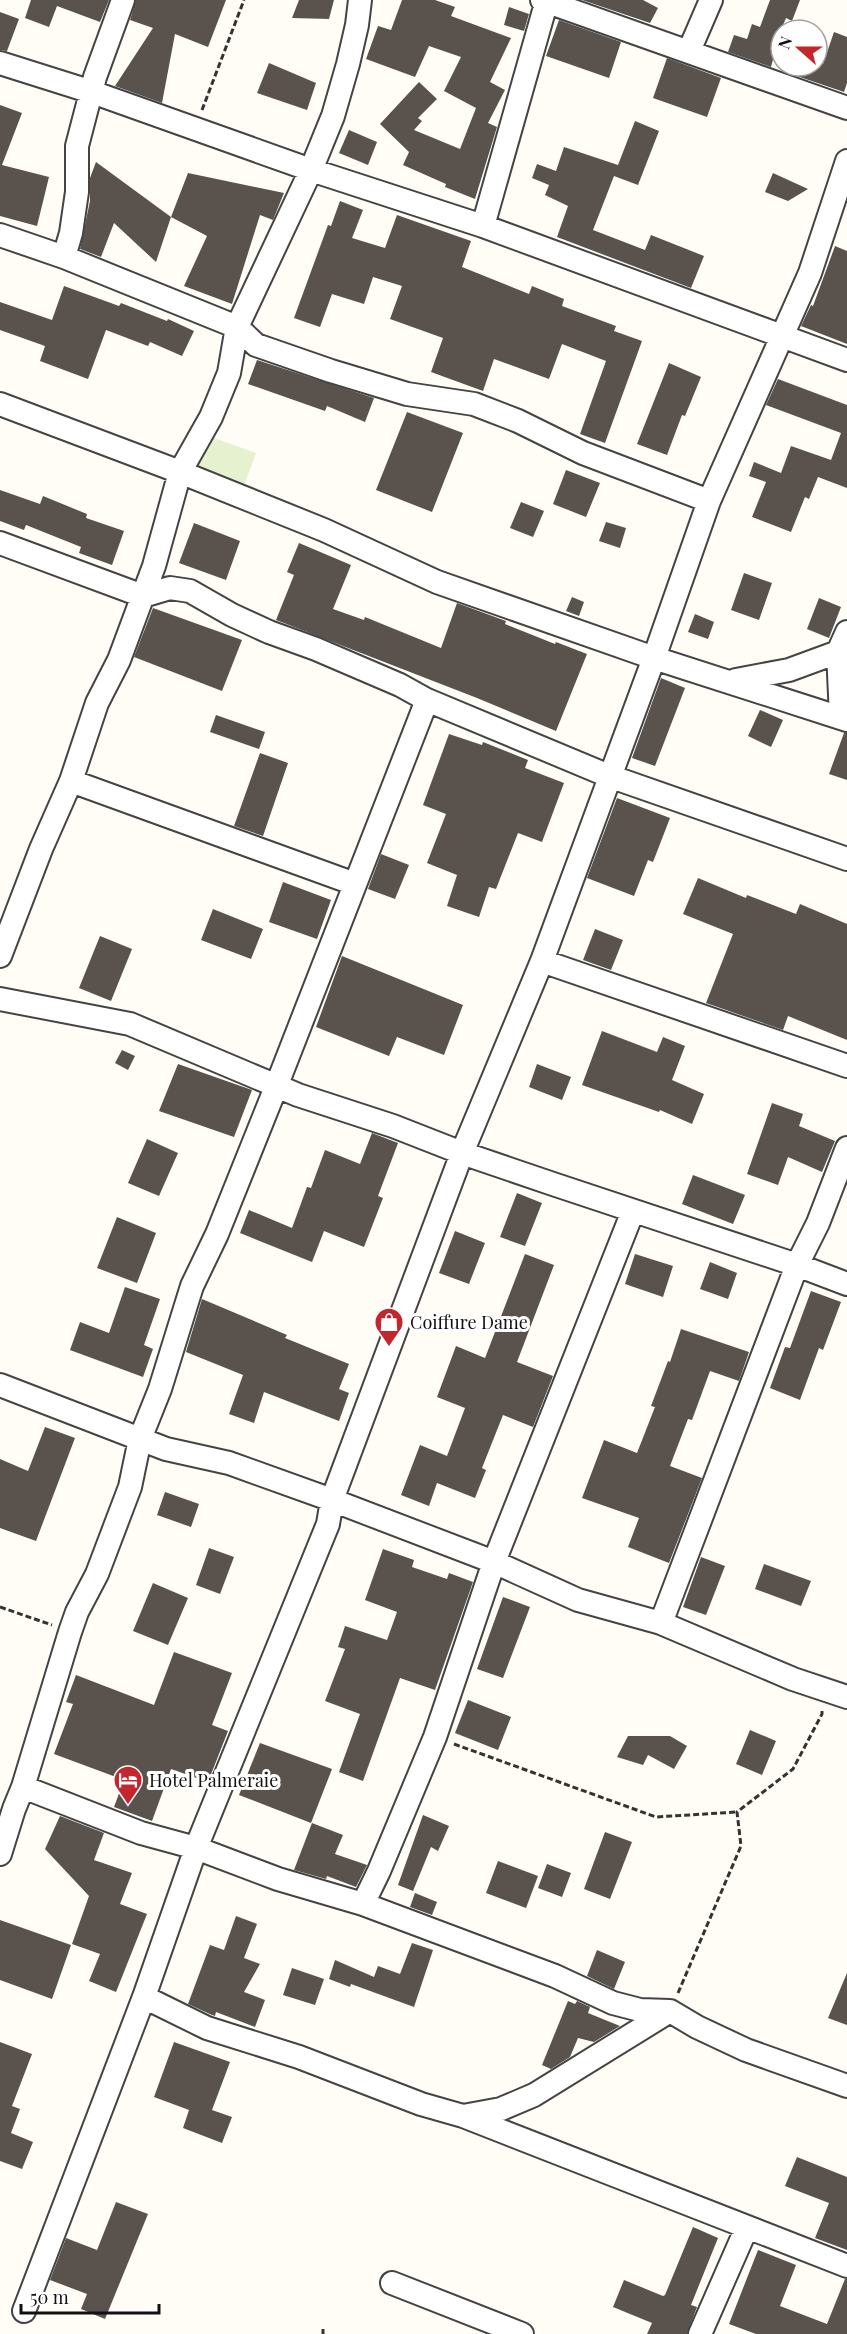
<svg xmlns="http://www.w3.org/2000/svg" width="847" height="2334" font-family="'Playfair Display',serif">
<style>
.pitch{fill:#e6f2cf}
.building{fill:#5a524d}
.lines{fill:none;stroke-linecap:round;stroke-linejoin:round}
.minor-casing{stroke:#444;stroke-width:26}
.path{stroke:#333;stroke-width:3;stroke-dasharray:6 3;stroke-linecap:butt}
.minor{stroke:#fff;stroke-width:22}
.labels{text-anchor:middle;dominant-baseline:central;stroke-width:6;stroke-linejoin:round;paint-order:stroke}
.poi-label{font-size:18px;fill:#111;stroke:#fff;text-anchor:start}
</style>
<rect width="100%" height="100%" fill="#fffdf5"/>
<path class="pitch" d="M 203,434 L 256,453 L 241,494 L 188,474 Z"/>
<path class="building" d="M 31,0 L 109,0 L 100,22 L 57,6 L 49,27 L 25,18 Z
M 136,0 L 226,0 L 208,47 L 175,34 L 162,103 L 115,86 L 153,28 L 130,20 Z
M 299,0 L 334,0 L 329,19 L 292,18 Z
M 402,0 L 435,0 L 455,7 L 451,16 L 511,38 L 490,82 L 505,90 L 488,123 L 497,127 L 475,199 L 445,187 L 446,184 L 403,165 L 409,152 L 380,124 L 419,82 L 437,99 L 418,118 L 422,121 L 414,130 L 460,149 L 476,108 L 444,91 L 461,57 L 429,46 L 415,77 L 366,59 L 378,26 L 391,30 Z
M 582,0 L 643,0 L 658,8 L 650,23 Z
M 770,0 L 800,0 L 792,21 L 786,18 L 781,30 L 771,67 L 728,52 L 734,35 L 747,39 L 752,24 L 760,27 Z
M 509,7 L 529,14 L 524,31 L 504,25 Z
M 0,12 L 19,19 L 7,51 L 0,50 Z
M 559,20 L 621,42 L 609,78 L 546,56 Z
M 834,32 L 847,37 L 847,83 L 844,92 L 794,75 L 797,66 L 817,66 L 817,62 L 823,64 Z
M 667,58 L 721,78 L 707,117 L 653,98 Z
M 269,63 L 316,83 L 307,110 L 257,93 Z
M 0,105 L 22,113 L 2,165 L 49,177 L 37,226 L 0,216 Z
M 635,121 L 659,131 L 638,185 L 614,176 L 593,230 L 645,250 L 651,235 L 704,256 L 691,288 L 557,237 L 568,206 L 545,195 L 549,185 L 532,178 L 537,164 L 556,171 L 564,147 L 618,165 Z
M 349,130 L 377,142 L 368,165 L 339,153 Z
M 96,162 L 171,217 L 156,262 L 114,223 L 101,257 L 80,249 L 90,201 L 90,178 Z
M 188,173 L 284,193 L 273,220 L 260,215 L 232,304 L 184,286 L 207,236 L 171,217 Z
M 773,173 L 808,189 L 788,201 L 765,192 Z
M 340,201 L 363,210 L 352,238 L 385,248 L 397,215 L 471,241 L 462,267 L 529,294 L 532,286 L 564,299 L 562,306 L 616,326 L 614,331 L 642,341 L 605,443 L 580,434 L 606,361 L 562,344 L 549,379 L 494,359 L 483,391 L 431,372 L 443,338 L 390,319 L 402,286 L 373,277 L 364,304 L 332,294 L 320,327 L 294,318 L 328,225 L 331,226 Z
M 835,246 L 847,251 L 847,344 L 801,326 L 811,305 L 813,306 Z
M 64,286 L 119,306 L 121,303 L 167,321 L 168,319 L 194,331 L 182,356 L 150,342 L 148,346 L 106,330 L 88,379 L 40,361 L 45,346 L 0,330 L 0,302 L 52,320 Z
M 257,360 L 374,398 L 365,422 L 327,406 L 325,411 L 248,384 Z
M 669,363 L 701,377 L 685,416 L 682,415 L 667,455 L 637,444 Z
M 778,379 L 847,405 L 847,488 L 818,477 L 809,499 L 805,497 L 791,532 L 752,517 L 766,482 L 749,476 L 754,462 L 781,473 L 791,446 L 831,460 L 841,433 L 766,405 Z
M 407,412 L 463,433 L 432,512 L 376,490 Z
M 566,470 L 600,483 L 586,517 L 553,504 Z
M 0,490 L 40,504 L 43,496 L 87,514 L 86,518 L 124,531 L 112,565 L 79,553 L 81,547 L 26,525 L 24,530 L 0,521 Z
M 521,502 L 544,511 L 533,537 L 510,528 Z
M 606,522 L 626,528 L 620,548 L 599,541 Z
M 194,523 L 240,541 L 226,580 L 179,563 Z
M 299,543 L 351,565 L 333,609 L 364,620 L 365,617 L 441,648 L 457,603 L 506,621 L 505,624 L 555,644 L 556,642 L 587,654 L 556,731 L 477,698 L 276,620 L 294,575 L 287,572 Z
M 744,573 L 772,583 L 759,620 L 731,610 Z
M 572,597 L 584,602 L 579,616 L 566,611 Z
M 819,598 L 841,607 L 829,638 L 807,629 Z
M 153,608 L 242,640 L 222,691 L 134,657 Z
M 695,614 L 714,622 L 708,639 L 688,632 Z
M 661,678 L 685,688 L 655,766 L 632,758 Z
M 760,710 L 783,720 L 771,747 L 748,736 Z
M 216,715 L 265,732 L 259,749 L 210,732 Z
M 844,733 L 847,733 L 847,780 L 829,774 Z
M 449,734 L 482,745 L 483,742 L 528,760 L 525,768 L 564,783 L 542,842 L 518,833 L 496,889 L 489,887 L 479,917 L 447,906 L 457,875 L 427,863 L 446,814 L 423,805 Z
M 260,753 L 288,763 L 263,836 L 234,826 Z
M 617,798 L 670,818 L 653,862 L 648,860 L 634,896 L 587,878 Z
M 381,854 L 409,865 L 395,899 L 368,889 Z
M 698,878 L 746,898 L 747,895 L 796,914 L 800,904 L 847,924 L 847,1040 L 788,1016 L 783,1030 L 706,1003 L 733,934 L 683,914 Z
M 283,882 L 331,900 L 317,939 L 269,922 Z
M 213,909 L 263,929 L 251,959 L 201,940 Z
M 595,929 L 623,940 L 611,970 L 583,960 Z
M 100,936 L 132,949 L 111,1001 L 79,988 Z
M 342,956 L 463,1005 L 444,1055 L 397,1037 L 389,1056 L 316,1027 Z
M 602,1031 L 657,1052 L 663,1037 L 685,1046 L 672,1080 L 704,1094 L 692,1124 L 660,1110 L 659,1112 L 582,1085 Z
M 122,1050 L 135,1056 L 128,1070 L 115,1063 Z
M 178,1064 L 252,1090 L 234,1137 L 159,1111 Z
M 537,1064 L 571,1077 L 562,1100 L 529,1087 Z
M 772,1103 L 803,1114 L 799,1126 L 835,1141 L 822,1172 L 788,1157 L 778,1185 L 747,1174 Z
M 372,1133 L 398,1143 L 378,1196 L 383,1198 L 364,1247 L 324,1231 L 312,1262 L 240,1233 L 249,1210 L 292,1228 L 307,1187 L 311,1188 L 325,1150 L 360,1164 Z
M 147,1139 L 178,1153 L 159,1196 L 128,1183 Z
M 693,1175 L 745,1195 L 733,1224 L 682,1204 Z
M 517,1193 L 542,1203 L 525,1246 L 500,1237 Z
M 117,1217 L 156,1233 L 137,1283 L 97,1268 Z
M 455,1231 L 485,1243 L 469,1284 L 439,1273 Z
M 525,1254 L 554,1265 L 517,1362 L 553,1376 L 533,1427 L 503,1415 L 482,1468 L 486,1470 L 475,1498 L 437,1483 L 429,1506 L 401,1495 L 420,1445 L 447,1456 L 465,1408 L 437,1397 L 456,1346 L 485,1358 Z
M 635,1254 L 673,1266 L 663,1297 L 625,1284 Z
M 710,1262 L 737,1273 L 728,1299 L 700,1289 Z
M 125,1287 L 160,1299 L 144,1345 L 153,1349 L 143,1377 L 70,1350 L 80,1322 L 109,1333 Z
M 811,1291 L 841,1302 L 823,1350 L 819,1348 L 800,1400 L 770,1388 L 785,1347 L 790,1348 Z
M 202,1299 L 287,1335 L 285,1338 L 349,1364 L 339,1389 L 349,1393 L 339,1421 L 264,1392 L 254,1423 L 229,1414 L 243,1375 L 186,1352 Z
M 681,1329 L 749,1352 L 739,1381 L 710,1371 L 692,1420 L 688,1419 L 670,1466 L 702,1478 L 669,1563 L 628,1547 L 639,1518 L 582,1498 L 604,1440 L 637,1453 L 655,1407 L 651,1406 L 668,1361 L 670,1362 Z
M 45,1427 L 75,1438 L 36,1541 L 0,1528 L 0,1459 L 28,1471 Z
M 165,1492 L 199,1504 L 191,1527 L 157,1515 Z
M 209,1548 L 234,1557 L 220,1594 L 196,1585 Z
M 383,1549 L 414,1560 L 412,1567 L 447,1579 L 449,1573 L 473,1582 L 435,1690 L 400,1678 L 363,1781 L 339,1772 L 360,1714 L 325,1701 L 345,1649 L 338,1647 L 345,1626 L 387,1640 L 397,1612 L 365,1600 Z
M 701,1557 L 725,1566 L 706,1615 L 683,1607 Z
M 764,1564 L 811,1581 L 801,1606 L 755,1589 Z
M 153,1583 L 188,1598 L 168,1645 L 133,1631 Z
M 503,1597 L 530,1607 L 503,1678 L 477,1669 Z
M 174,1652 L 232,1673 L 212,1725 L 228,1731 L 208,1782 L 171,1769 L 152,1821 L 114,1807 L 124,1780 L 54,1754 L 73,1704 L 66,1702 L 76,1675 L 154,1705 Z
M 468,1700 L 511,1717 L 498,1750 L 455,1733 Z
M 750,1730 L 776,1741 L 762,1775 L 736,1764 Z
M 628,1736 L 670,1736 L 687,1746 L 674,1769 L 648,1755 L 643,1765 L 617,1757 Z
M 260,1743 L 332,1769 L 311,1823 L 239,1795 Z
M 423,1815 L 449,1826 L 438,1851 L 431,1847 L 413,1891 L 398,1885 Z
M 60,1816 L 104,1833 L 94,1860 L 132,1873 L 120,1904 L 147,1914 L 116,1992 L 89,1981 L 100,1954 L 72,1944 L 89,1896 L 45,1849 Z
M 312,1823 L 343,1835 L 335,1854 L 367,1865 L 356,1887 L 327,1876 L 326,1879 L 294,1870 Z
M 605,1832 L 632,1842 L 610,1899 L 584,1889 Z
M 498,1861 L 538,1876 L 526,1908 L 486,1893 Z
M 547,1864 L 571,1873 L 562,1897 L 538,1888 Z
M 415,1893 L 437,1902 L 432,1915 L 410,1907 Z
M 236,1916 L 257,1924 L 244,1958 L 260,1964 L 244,1992 L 265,2000 L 255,2027 L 216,2012 L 215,2016 L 212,2015 L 188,2004 L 210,1945 L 224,1950 Z
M 0,1920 L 71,1945 L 52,1999 L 0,1980 Z
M 412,1943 L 433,1950 L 414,2007 L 351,1984 L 350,1987 L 329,1979 L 335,1960 L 374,1977 L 378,1966 L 400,1974 Z
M 597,1950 L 625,1962 L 614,1989 L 587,1976 Z
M 292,1968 L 324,1979 L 315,2005 L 283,1995 Z
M 847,1973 L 847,2025 L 828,2018 Z
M 568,2001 L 575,2004 L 577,2001 L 590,2007 L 588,2013 L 620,2026 L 594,2042 L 578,2038 L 570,2057 L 551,2069 L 542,2065 Z
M 0,2042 L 32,2054 L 12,2106 L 20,2109 L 11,2133 L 33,2142 L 22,2169 L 0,2161 Z
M 174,2042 L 230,2062 L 212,2110 L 232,2117 L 222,2143 L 183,2128 L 189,2110 L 154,2097 Z
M 797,2157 L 847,2177 L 847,2250 L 815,2238 L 829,2203 L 785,2186 Z
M 116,2202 L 148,2214 L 105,2319 L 81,2309 L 87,2294 L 50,2280 L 66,2238 L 97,2250 Z
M 693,2227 L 718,2238 L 691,2305 L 697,2307 L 687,2334 L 647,2334 L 652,2323 L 613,2307 L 624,2280 L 663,2296 L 665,2295 Z
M 758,2250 L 796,2265 L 780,2306 L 827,2324 L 845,2279 L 847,2279 L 847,2334 L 756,2334 L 729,2324 Z"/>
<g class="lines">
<g class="minor-casing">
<path id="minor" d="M 542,0 L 847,108
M 689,51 L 711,0
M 0,63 L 92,92 L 311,170 L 483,226 L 847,360
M 483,226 L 547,0
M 0,235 L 64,257 L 237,327 L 256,345 L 331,371 L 407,394 L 474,404 L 518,421 L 583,453 L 709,501
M 64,257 L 71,233 L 77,192 L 77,146 L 95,77 L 123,0
M 0,404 L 180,472 L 324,530 L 437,582 L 654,658 L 847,720
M 0,543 L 143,596 L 170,588 L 190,591 L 232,615 L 269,632 L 316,649 L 400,685 L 427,700 L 609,776 L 847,859
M 736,680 L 789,670 L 838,652
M 841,717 L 838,652 L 847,632
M 71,781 L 355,884
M 0,956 L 41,849 L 71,781 L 97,703 L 119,660 L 132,625 L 154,566 L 180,472 L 211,417 L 229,373 L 237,327 L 311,170 L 333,116 L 348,64 L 357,25 L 360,0
M 542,961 L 847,1066
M 0,999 L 130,1024 L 298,1095 L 393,1126 L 462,1153 L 553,1184 L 797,1265 L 847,1284
M 0,1385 L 166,1449 L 229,1463 L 332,1500 L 494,1562 L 578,1600 L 661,1623 L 793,1679 L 847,1697
M 661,1623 L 797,1265 L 818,1223 L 847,1148
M 23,1787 L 141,1833 L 196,1848 L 278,1879 L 363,1904 L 555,1976 L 613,2003 L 640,2010 L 670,2011 L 697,2027 L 746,2050 L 847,2086
M 0,1854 L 14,1809 L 23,1787 L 70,1632 L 77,1612 L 97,1574 L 130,1487 L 140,1439 L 160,1389 L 192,1286 L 217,1234 L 276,1087 L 427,700
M 363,1904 L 379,1871 L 435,1737 L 494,1562 L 633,1211
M 144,1997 L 207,2028 L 299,2057 L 421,2104 L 463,2116 L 501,2109 L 534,2095 L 670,2011
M 463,2116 L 847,2266
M 392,2283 L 522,2334
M 24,2311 L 144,1997 L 196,1848 L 328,1524 L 332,1500 L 462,1153 L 542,961 L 654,658 L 709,501 L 810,273 L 847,161
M 700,2334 L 747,2227"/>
</g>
<path class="path" d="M 202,110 L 244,0
M 0,1607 L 52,1625
M 454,1744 L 656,1817 L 737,1812
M 678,1993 L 741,1846 L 737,1812 L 793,1769 L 822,1714 L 822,1709
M 323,2334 L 323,2329"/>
<use href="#minor" class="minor"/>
</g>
<defs>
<g id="shop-pin" transform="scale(1.5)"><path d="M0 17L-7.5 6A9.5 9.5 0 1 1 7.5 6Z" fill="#c4262e" stroke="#fff"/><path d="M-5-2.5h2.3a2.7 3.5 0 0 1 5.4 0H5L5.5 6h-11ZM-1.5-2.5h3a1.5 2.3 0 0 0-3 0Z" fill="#fff"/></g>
<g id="hotel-pin" transform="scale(1.5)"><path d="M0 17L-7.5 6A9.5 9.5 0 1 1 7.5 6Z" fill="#c4262e" stroke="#fff"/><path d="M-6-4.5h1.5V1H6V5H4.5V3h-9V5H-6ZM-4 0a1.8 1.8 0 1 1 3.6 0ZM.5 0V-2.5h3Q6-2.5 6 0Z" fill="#fff"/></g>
</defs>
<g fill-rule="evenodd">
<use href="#shop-pin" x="389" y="1322"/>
<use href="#hotel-pin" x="128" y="1780"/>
</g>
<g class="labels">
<g class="poi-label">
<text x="410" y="1322">Coiffure Dame</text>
<text x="149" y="1780">Hotel Palmeraie</text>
</g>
</g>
<g transform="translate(799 48) rotate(291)"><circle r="28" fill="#ffffff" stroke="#a0a0a0" stroke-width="1.5"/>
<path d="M0-4.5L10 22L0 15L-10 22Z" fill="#c4262e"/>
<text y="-9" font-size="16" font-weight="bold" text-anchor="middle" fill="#111111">N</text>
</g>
<path d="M21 2304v9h138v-9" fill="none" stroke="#111111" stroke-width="3"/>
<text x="30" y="2304" font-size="18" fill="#111111" stroke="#ffffff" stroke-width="4.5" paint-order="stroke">50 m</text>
</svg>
